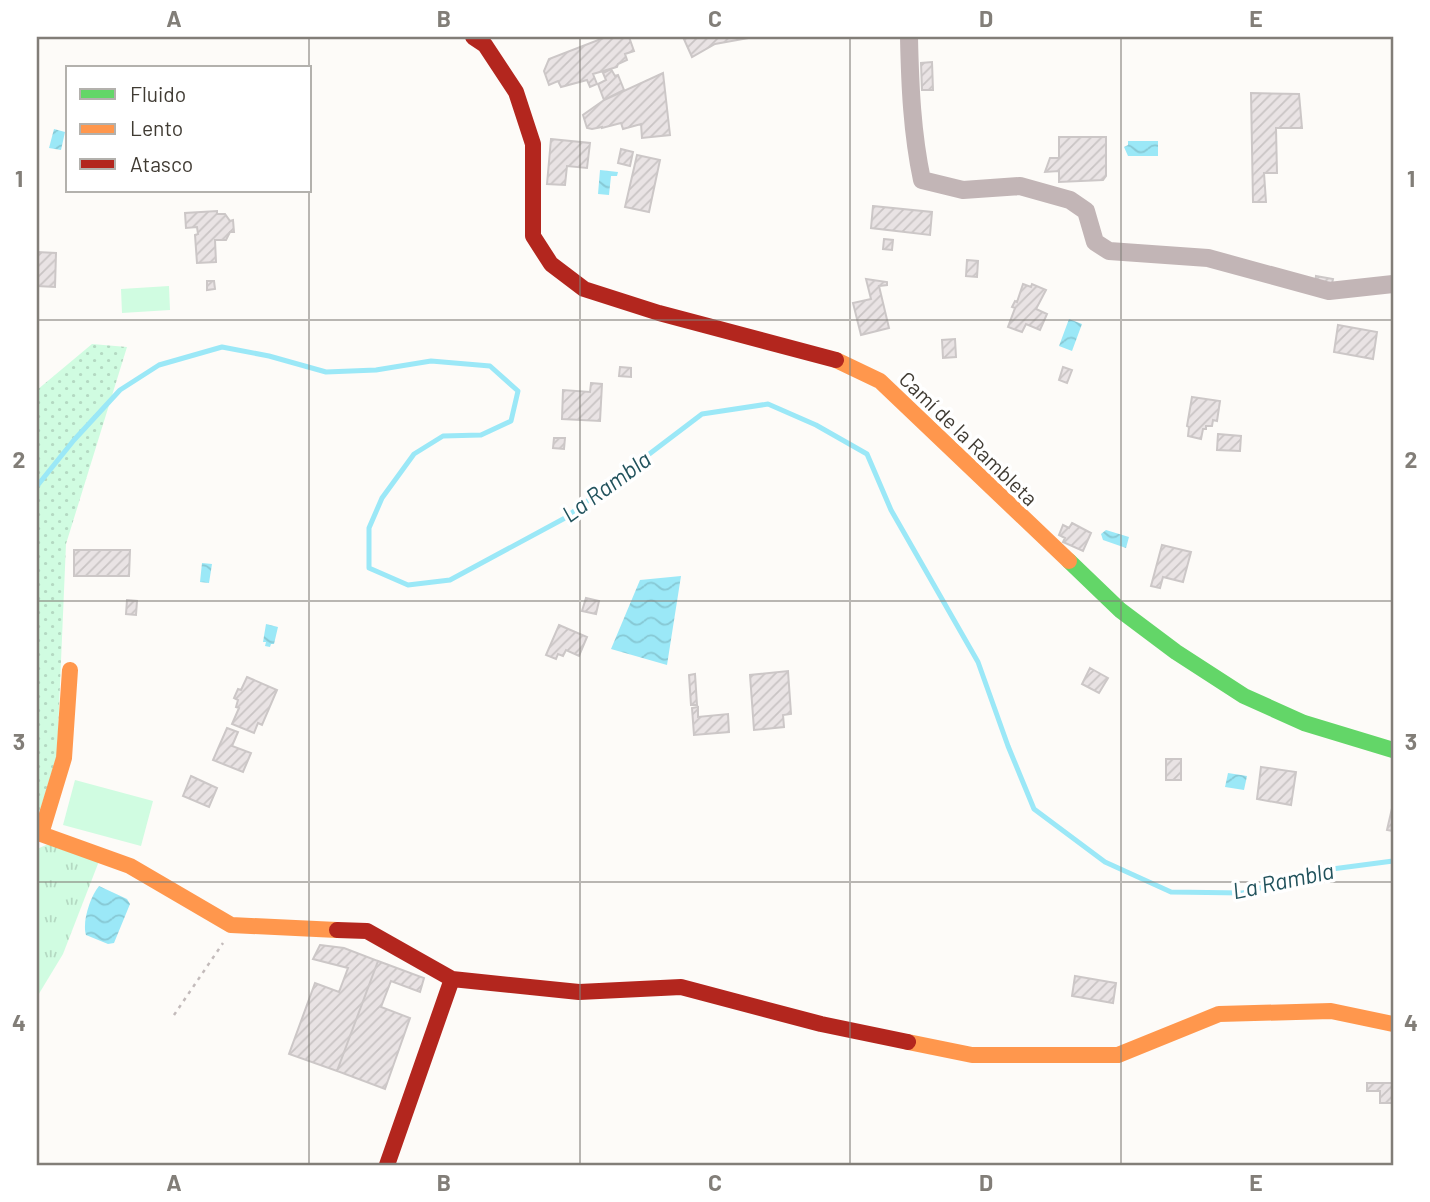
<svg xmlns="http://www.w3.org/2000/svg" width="1430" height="1202" font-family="Barlow,sans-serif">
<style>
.grass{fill:url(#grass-dots)}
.park{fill:url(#park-tufts)}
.pitch{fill:#d0fce1}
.water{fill:url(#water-waves)}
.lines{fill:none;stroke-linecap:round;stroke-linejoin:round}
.stream{stroke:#9be8f7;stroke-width:5}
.building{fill:url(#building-hatch);stroke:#ccc7c7;stroke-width:2}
.path{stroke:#c3bbbb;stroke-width:2.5;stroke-dasharray:3.5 5;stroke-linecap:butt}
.street{stroke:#c2b5b6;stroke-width:18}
.fast{stroke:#63d668;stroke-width:16}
.slow{stroke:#ff974d;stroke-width:16}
.jam{stroke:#b3261e;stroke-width:16}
.grid{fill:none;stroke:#827e78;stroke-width:2;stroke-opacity:0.55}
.labels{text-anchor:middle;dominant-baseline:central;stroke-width:7;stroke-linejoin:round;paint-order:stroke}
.street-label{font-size:21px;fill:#403b33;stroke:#fff}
.water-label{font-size:23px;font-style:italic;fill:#21525c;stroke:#fff}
.neatline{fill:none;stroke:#827e78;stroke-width:2.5}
.grid-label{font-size:23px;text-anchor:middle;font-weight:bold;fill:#827e78}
</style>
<defs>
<pattern id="grass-dots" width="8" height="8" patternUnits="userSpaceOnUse" patternTransform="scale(1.75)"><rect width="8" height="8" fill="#d0fce1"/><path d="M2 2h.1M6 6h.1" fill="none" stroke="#b4d9c2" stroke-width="1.8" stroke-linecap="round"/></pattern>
<pattern id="park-tufts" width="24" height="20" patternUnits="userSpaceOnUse" patternTransform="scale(1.75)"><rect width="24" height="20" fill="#d0fce1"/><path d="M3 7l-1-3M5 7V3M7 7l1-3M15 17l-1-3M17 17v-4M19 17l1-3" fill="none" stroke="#b4d9c2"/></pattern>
<pattern id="water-waves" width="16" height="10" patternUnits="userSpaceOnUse" patternTransform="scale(1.75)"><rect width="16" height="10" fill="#9be8f7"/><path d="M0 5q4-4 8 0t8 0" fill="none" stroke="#87c8d4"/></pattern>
<pattern id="building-hatch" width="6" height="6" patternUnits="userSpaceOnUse" patternTransform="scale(1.75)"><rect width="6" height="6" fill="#e9e3e4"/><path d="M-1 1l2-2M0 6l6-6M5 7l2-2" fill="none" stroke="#c9c4c4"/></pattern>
</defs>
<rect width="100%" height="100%" fill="#fdfbf8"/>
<path class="grass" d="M 92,344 L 127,347 L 66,544 L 57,755 L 37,820 L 37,390 Z"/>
<path class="park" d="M 64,837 L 101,856 L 63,954 L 37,997 L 37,849 Z"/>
<path class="pitch" d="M 169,286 L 170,310 L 122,313 L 121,289 Z
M 75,780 L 153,801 L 141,846 L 63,825 Z"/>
<path class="water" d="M 54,129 L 65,132 L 61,150 L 49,148 Z
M 1128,141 L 1158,141 L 1158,156 L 1128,156 L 1124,147 L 1128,145 Z
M 600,170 L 618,172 L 617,176 L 611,176 L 609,195 L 598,194 Z
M 1069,319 L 1082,324 L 1072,351 L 1059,346 Z
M 1106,530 L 1129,537 L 1126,548 L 1103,540 L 1101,534 Z
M 202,563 L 212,564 L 209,583 L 200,582 Z
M 681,576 L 667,665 L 611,649 L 640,580 Z
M 266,624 L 278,627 L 274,644 L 271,644 L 270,647 L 265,646 L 266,642 L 263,642 Z
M 1228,773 L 1247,776 L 1244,790 L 1225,787 Z
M 99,886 L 127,899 L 130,904 L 114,943 L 108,944 L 86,935 C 82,922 90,897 99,886 Z"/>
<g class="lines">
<path class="stream" d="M 37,486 L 74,440 L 120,390 L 159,365 L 222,347 L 269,356 L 326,372 L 376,370 L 431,361 L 490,366 L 518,391 L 511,421 L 481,435 L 443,436 L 414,454 L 382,498 L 369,528 L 369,568 L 408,585 L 450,580 L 565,518 L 702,414 L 768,404 L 816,425 L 867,454 L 891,510 L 978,662 L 1008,746 L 1034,809 L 1105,862 L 1171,892 L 1243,893 L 1317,871 L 1393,861"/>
</g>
<path class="building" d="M 606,37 L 629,37 L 634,51 L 625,54 L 627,60 L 618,64 L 617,67 L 593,74 L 597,84 L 590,87 L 587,80 L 561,87 L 558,81 L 549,85 L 544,71 L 549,59 Z
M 683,37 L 749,37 L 749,38 L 715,44 L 692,57 Z
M 932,62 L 933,90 L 922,90 L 921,63 Z
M 611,69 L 615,76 L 618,75 L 624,90 L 604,100 L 598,84 L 606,80 L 603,73 Z
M 663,73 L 670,135 L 642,138 L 641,124 L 623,129 L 621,123 L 602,128 L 602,127 L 592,129 L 587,128 L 583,115 L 604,100 Z
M 1251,93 L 1299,94 L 1302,128 L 1276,128 L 1277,173 L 1264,173 L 1266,202 L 1253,202 Z
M 1059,137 L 1106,137 L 1106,176 L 1103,180 L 1059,182 L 1059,171 L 1045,172 L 1050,158 L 1059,158 Z
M 551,139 L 590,143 L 587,168 L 567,166 L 565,185 L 547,184 Z
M 621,149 L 633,152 L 630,166 L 618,163 Z
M 637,155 L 660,160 L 649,212 L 625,207 Z
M 873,206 L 932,212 L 930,235 L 871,228 Z
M 217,211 L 217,214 L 225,214 L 230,221 L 233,220 L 234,232 L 230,232 L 226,240 L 215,240 L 216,262 L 197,263 L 195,235 L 198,234 L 197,227 L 186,228 L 185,213 Z
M 884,239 L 893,240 L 892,250 L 883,249 Z
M 37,252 L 56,253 L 55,287 L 37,286 Z
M 967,260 L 978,261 L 977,277 L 966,276 Z
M 1316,276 L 1333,279 L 1331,288 L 1315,284 Z
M 866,279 L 887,282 L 887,285 L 879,286 L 889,328 L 861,335 L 853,303 L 871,299 Z
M 207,281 L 214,281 L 215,289 L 207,290 Z
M 1023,284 L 1031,287 L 1032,284 L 1046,290 L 1036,309 L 1047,314 L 1040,330 L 1026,324 L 1022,332 L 1008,327 L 1015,308 L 1012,307 L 1015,301 L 1017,302 Z
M 1338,325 L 1377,332 L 1373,359 L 1334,352 Z
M 955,339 L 956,357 L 943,358 L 942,340 Z
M 620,367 L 631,368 L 631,377 L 619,376 Z
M 1063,367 L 1072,370 L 1067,383 L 1059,380 Z
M 591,383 L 602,384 L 600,421 L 562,419 L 563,390 L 590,392 Z
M 1192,397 L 1220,401 L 1217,421 L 1213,420 L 1212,426 L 1206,426 L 1206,429 L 1203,429 L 1201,439 L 1188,436 L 1189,427 L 1187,426 Z
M 1218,434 L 1241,436 L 1240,451 L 1217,450 Z
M 554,438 L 565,438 L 564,449 L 553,448 Z
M 1072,523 L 1091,533 L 1083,551 L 1063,542 L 1065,538 L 1059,535 L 1063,525 L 1069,528 Z
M 1162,545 L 1191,552 L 1183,582 L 1163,577 L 1160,588 L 1151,586 Z
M 74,550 L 130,550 L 129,576 L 74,576 Z
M 586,598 L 599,601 L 596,614 L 582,611 Z
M 127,600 L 137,601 L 136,615 L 126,614 Z
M 559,625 L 587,637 L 579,656 L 566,650 L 563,656 L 558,654 L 556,659 L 546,655 Z
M 1090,668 L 1108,678 L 1099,693 L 1082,684 Z
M 788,671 L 791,714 L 783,715 L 784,727 L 754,730 L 750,675 Z
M 695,674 L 697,705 L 691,705 L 689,675 Z
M 247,677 L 277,690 L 262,725 L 258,723 L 254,733 L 232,724 L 239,708 L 236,707 L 238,700 L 234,698 L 238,689 L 241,690 Z
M 698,707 L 698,717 L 728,714 L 729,732 L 694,735 L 692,708 Z
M 227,728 L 238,732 L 232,746 L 251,753 L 243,772 L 213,760 Z
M 1166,759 L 1181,759 L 1181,780 L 1166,780 Z
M 1261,767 L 1296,772 L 1291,805 L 1257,799 Z
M 191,776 L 217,788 L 209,807 L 183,796 Z
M 1393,804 L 1393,831 L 1387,830 Z
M 320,945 L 344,948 L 378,961 L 337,1071 L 289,1054 L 315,983 L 339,992 L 348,968 L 313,959 Z
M 378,961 L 424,978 L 420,992 L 391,981 L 381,1007 L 410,1018 L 385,1089 L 337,1071 Z
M 1075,976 L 1116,983 L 1113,1003 L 1072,996 Z
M 1367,1083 L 1393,1083 L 1393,1103 L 1380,1103 L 1380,1091 L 1367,1091 Z"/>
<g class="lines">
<path class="path" d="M 174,1015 L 223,943"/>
<path class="street" d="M 909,37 C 910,85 912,133 922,180 L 963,190 L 1020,186 L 1070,200 L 1086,211 L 1095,242 L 1109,251 L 1208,258 L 1329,291 L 1393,284"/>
<path class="fast" d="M 1069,561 L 1120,610 L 1176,652 L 1244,696 L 1304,723 L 1393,750"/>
<path class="slow" d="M 836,360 L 880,381 L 1069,561
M 70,670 L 64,758 L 41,834 L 130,866 L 231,925 L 337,930
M 908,1042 L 972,1055 L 1118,1055 L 1219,1014 L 1331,1011 L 1393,1024"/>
<path class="jam" d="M 473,37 L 485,45 L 516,92 L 533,144 L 533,236 L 551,264 L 584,289 L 659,313 L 836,360
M 337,930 L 367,931 L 452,979 L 387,1165
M 452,979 L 579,992 L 681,987 L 821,1024 L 908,1042"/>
</g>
<path class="grid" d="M 309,37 L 309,68M 580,37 L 580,1165M 850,37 L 850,1165M 1121,37 L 1121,1165M 309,191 L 309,1165M 37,320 L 1393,320M 37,601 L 1393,601M 37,882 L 1393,882"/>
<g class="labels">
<g class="street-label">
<text transform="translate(969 438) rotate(44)">Camí de la Rambleta</text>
</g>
<g class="water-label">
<text transform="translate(606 486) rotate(-36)">La Rambla</text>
<text transform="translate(1283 880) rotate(-12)">La Rambla</text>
</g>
</g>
<rect width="1430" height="1202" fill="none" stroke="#ffffff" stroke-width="77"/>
<rect x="66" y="66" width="245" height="126" fill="#ffffff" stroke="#b3b1ad" stroke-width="2"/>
<rect x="80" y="89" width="35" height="10" fill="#63d668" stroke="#b3b1ad" stroke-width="2"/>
<text x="130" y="102" font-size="21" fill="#403b33">Fluido</text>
<rect x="80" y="124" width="35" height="10" fill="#ff974d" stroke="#b3b1ad" stroke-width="2"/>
<text x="130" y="136" font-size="21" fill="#403b33">Lento</text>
<rect x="80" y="159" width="35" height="10" fill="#b3261e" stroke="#b3b1ad" stroke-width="2"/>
<text x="130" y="172" font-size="21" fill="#403b33">Atasco</text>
<rect x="38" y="38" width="1354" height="1126" class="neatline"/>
<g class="grid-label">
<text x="174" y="27">A</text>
<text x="444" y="27">B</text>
<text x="715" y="27">C</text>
<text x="986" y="27">D</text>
<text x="1256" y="27">E</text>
<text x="19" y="187">1</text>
<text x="1411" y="187">1</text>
<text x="19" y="468">2</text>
<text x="1411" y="468">2</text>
<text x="19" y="750">3</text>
<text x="1411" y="750">3</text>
<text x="19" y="1031">4</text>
<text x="1411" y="1031">4</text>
<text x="174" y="1191">A</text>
<text x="444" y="1191">B</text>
<text x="715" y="1191">C</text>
<text x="986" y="1191">D</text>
<text x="1256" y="1191">E</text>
</g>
</svg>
